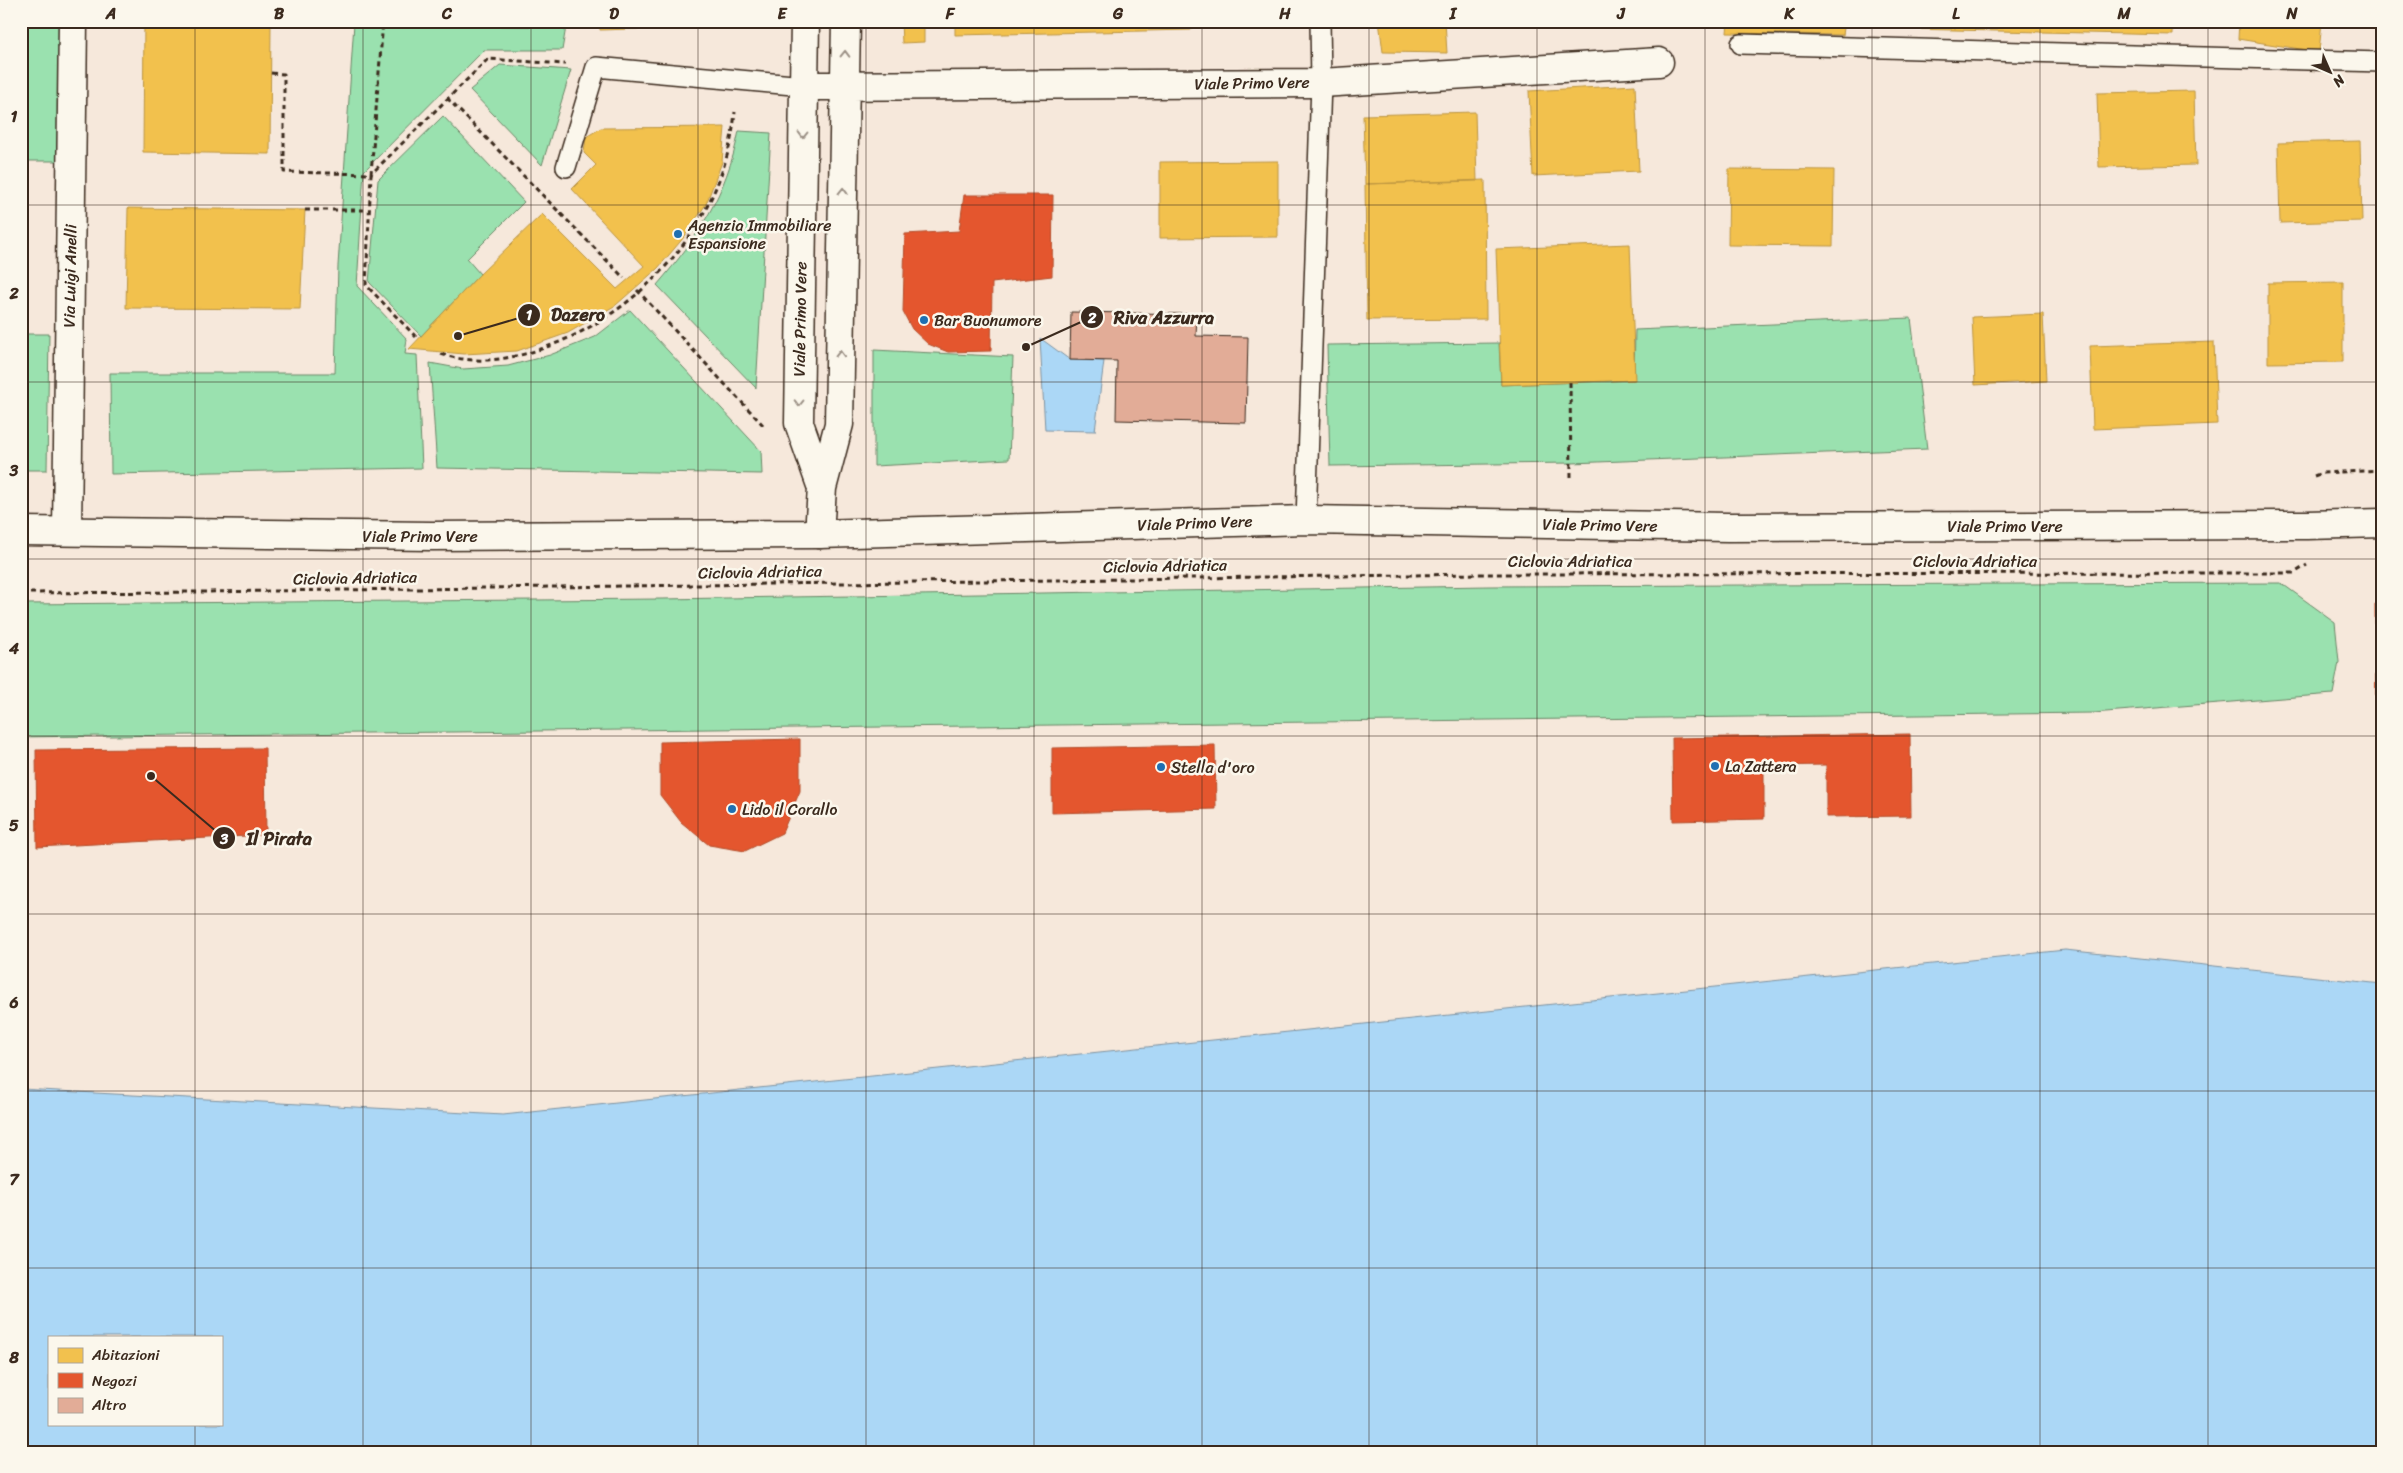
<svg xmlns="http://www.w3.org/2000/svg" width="2403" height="1473" font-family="Sriracha,sans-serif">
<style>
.green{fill:#9ae1af;stroke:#6a8666}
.water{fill:#abd7f6;stroke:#7e92a0;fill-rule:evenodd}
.homes{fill:#f2c14e;stroke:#bb9440}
.shops{fill:#e4572e;stroke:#b14a29}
.building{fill:#e2ac97;stroke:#3b2a1e}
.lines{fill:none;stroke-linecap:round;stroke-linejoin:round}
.service-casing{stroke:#3b2a1e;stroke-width:22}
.minor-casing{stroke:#3b2a1e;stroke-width:31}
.tertiary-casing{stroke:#3b2a1e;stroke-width:31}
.path{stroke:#3b2a1e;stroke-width:3;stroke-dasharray:5 4;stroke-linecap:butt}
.service{stroke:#fbf7ec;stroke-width:19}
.minor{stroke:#fbf7ec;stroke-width:28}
.tertiary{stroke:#fbf7ec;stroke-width:28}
.oneway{stroke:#9b9085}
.grid{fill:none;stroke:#3b2a1e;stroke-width:1;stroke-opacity:0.55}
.poi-dot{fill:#1f6fb2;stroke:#fbf7ec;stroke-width:2}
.labels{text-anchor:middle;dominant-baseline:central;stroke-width:5;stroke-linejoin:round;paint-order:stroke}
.street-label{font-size:16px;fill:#3b2a1e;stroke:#fbf7ec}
.poi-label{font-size:16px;fill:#3b2a1e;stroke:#fbf7ec;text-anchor:start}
.leader{fill:none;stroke:#3b2a1e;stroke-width:2}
.callout-dot{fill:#3b2a1e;stroke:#fbf7ec;stroke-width:2}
.mark-label{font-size:15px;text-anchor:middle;font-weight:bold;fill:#fff}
.callout-label{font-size:18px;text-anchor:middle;font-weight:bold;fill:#3b2a1e;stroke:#fbf7ec;stroke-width:5;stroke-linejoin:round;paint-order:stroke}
.neatline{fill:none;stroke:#3b2a1e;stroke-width:2}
.grid-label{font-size:16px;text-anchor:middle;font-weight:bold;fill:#3b2a1e}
</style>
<rect width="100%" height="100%" fill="#f6e8db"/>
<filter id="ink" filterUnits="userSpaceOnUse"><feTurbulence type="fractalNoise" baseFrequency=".02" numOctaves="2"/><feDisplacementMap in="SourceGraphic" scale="10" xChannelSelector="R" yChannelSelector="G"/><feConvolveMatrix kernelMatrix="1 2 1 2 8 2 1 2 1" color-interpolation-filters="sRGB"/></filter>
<g filter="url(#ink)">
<path class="green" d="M 21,21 L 59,21 L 58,161 L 21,161 Z
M 354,23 L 566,27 L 562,50 L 484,50 L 364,171 L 357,286 L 407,339 L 405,354 L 417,355 L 422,468 L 111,474 L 110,373 L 335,373 L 338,266 Z
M 500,65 L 571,70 L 542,165 L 470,90 Z
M 443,116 L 524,202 L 467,259 L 480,274 L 421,336 L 369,282 L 378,180 Z
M 739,131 L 771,133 L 756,388 L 657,285 C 699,236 726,195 739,131 Z
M 630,310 L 761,451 L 762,474 L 437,468 L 430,363 L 463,369 L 508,366 L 550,355 L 595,337 Z
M 1911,318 L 1927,449 L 1572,463 L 1330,466 L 1327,345 L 1499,343 L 1501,385 L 1634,380 L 1635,330 Z
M 21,334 L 49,334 L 47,470 L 21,470 Z
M 874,350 L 1013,357 L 1009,459 L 874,466 Z
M 2281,583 L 2335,622 L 2339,662 L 2333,694 L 2093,713 L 21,737 L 21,604 L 662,599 L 1489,586 Z"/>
<path class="water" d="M 1040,338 L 1070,360 L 1104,361 L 1095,431 L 1045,430 Z
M 2065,950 L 2382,984 L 2382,1452 L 21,1452 L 21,1089 L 503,1115 ZM 49,1337 L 221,1337 L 221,1424 L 49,1424 Z"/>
<path class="homes" d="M 144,21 L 271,21 L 270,154 L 143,152 Z
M 600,21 L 694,21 L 694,27 L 600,30 Z
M 901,21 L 924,21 L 924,42 L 902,43 Z
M 955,21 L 1191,21 L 1191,30 L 955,35 Z
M 1379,21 L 1445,21 L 1447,53 L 1383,52 Z
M 1728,21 L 1845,21 L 1843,35 L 1727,33 Z
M 1910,21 L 2173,21 L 2173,35 L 1910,29 Z
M 2239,21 L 2322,21 L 2319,52 L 2238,39 Z
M 1635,85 L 1639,171 L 1533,176 L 1529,91 Z
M 2194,91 L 2196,165 L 2099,167 L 2097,93 Z
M 1475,112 L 1477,181 L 1365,184 L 1363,115 Z
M 725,127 L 722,162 L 706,204 L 685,236 L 658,268 L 616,305 L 568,333 L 517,351 L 464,354 L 409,349 L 480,274 L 542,214 L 617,289 L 644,266 L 572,189 L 596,165 L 584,153 L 586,137 L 601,128 Z
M 2360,141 L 2362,221 L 2280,223 L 2278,143 Z
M 1278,161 L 1278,237 L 1160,238 L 1160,162 Z
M 1729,169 L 1834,170 L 1833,246 L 1728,245 Z
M 1485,180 L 1486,319 L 1367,320 L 1365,184 Z
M 128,208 L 305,210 L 300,309 L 126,308 Z
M 1630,244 L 1635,380 L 1501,385 L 1496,249 Z
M 2343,282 L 2343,362 L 2268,363 L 2268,283 Z
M 2043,314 L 2046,381 L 1975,385 L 1972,317 Z
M 2214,342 L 2217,424 L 2093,429 L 2090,346 Z"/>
<path class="shops" d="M 964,195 L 1053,195 L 1052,276 L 992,283 L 991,351 L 948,352 L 928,344 L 912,329 L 903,312 L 905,234 L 959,231 Z
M 2375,604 L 2382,604 L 2382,740 L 2376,740 Z
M 1910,734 L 1911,816 L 1826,817 L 1826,765 L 1764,766 L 1764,819 L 1673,821 L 1672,738 Z
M 800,739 L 800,791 L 782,833 L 745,851 L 709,845 L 681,822 L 660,795 L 660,742 Z
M 1215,745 L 1216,809 L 1052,813 L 1052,748 Z
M 265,748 L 266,835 L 37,847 L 36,750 Z"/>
<path class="building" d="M 1071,312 L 1197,314 L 1196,336 L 1248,337 L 1246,423 L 1116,420 L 1117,361 L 1070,360 Z"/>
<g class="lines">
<g class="service-casing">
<path id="service" d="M 1741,44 L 2382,62
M 566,167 L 596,67 L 804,86
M 1306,520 L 1321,83 L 1320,21"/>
</g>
<g class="minor-casing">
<path id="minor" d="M 805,21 L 799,423 L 822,488
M 804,86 L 1321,83 L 1659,62
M 67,531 L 73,21
M 819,534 L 822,488 L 839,424 L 846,21"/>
</g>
<g class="tertiary-casing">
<path id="tertiary" d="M 21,531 L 432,536 L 819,534 L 1306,520 L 1728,527 L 2307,525 L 2382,523"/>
</g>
<path class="path" d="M 271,73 L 284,74 L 284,172 L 371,174 L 383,21
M 447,98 L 624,278
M 305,210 L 369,210
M 637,290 L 763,425
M 416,337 L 366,285 L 371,174 L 488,59 L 565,64
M 441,354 C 474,365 508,360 541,349 C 643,314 725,221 735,112
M 1570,382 L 1571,478
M 2314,476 L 2322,473 L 2382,470
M 21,593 L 202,592 L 1479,574 L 2294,573 L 2307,565"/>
<use href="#service" class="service"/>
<use href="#minor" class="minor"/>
<use href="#tertiary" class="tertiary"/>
</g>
<defs><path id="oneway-chevron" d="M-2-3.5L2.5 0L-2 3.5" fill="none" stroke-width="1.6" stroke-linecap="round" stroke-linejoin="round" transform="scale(1.25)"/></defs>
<g class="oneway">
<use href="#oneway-chevron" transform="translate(845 54) rotate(-89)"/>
<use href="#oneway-chevron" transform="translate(803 135) rotate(91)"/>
<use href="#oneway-chevron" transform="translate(843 191) rotate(-89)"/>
<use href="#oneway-chevron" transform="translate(840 354) rotate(-89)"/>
<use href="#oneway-chevron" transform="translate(799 403) rotate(91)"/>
</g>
</g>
<path class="grid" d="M 195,21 L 195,1337M 363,21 L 363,1452M 531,21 L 531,1452M 698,21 L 698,1452M 866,21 L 866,1452M 1034,21 L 1034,1452M 1202,21 L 1202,1452M 1369,21 L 1369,1452M 1537,21 L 1537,1452M 1705,21 L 1705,1452M 1872,21 L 1872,1452M 2040,21 L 2040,1452M 2208,21 L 2208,1452M 21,205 L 2382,205M 21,382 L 2382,382M 21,559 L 2382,559M 21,736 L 2382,736M 21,914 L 2382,914M 21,1091 L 2382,1091M 21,1268 L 2382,1268M 195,1424 L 195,1452"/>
<g class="poi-dot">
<circle cx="678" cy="234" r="5"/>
<circle cx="924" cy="320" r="5"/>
<circle cx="1715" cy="766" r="5"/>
<circle cx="1161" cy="767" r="5"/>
<circle cx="732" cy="809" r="5"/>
</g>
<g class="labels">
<g class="street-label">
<text transform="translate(1252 83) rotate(-1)">Viale Primo Vere</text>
<text transform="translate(70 276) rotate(-89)">Via Luigi Anelli</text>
<text transform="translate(800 319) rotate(-89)">Viale Primo Vere</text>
<text transform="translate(1195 523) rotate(-2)">Viale Primo Vere</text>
<text transform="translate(1600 525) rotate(1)">Viale Primo Vere</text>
<text x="2005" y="526">Viale Primo Vere</text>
<text x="420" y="536">Viale Primo Vere</text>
<text x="1570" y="561">Ciclovia Adriatica</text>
<text x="1975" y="561">Ciclovia Adriatica</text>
<text transform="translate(1165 566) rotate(-1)">Ciclovia Adriatica</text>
<text transform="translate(760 572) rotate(-1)">Ciclovia Adriatica</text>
<text transform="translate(355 578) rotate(-1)">Ciclovia Adriatica</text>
</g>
<g class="poi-label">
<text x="688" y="225">Agenzia Immobiliare<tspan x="688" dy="18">Espansione</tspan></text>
<text x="934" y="320">Bar Buonumore</text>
<text x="1725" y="766">La Zattera</text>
<text x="1171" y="767">Stella d'oro</text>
<text x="742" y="809">Lido il Corallo</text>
</g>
</g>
<path class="leader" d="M458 336L529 315M1026 347L1092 317M151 776L224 838"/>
<g class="callout-dot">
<circle cx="458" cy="336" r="5"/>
<circle cx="1026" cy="347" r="5"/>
<circle cx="151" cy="776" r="5"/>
<circle cx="529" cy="315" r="12"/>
<circle cx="1092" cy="317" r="12"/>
<circle cx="224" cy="838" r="12"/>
</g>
<g class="mark-label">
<text x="529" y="320">1</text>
<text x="1092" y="323">2</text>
<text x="224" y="844">3</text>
</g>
<g class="callout-label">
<text x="578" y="321">Dazero</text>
<text x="1164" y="324">Riva Azzurra</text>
<text x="279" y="845">Il Pirata</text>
</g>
<rect width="2403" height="1473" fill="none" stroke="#fbf7ec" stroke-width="55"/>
<rect x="48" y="1336" width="175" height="90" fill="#fbf7ec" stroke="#aea59a"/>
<rect x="58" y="1348" width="25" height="15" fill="#f2c14e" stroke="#aea59a"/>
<text x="92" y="1360" font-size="15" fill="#3b2a1e">Abitazioni</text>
<rect x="58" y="1373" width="25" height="15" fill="#e4572e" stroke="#aea59a"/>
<text x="92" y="1386" font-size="15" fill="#3b2a1e">Negozi</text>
<rect x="58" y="1398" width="25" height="15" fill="#e2ac97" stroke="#aea59a"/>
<text x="92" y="1410" font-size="15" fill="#3b2a1e">Altro</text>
<g transform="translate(2330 72) rotate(135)" stroke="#fbf7ec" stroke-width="4" paint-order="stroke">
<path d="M0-4L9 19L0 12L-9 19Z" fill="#3b2a1e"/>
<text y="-8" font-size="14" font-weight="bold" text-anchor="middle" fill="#3b2a1e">N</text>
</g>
<rect x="28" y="28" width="2348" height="1418" class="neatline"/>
<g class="grid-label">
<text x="111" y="19">A</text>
<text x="279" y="19">B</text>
<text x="447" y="19">C</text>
<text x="614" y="19">D</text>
<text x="782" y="19">E</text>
<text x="950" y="19">F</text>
<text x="1118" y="19">G</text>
<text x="1285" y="19">H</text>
<text x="1453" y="19">I</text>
<text x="1621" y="19">J</text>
<text x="1789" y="19">K</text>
<text x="1956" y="19">L</text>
<text x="2124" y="19">M</text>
<text x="2292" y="19">N</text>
<text x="14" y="122">1</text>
<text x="14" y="299">2</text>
<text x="14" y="476">3</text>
<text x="14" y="654">4</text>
<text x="14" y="831">5</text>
<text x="14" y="1008">6</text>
<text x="14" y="1185">7</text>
<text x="14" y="1363">8</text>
</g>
</svg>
